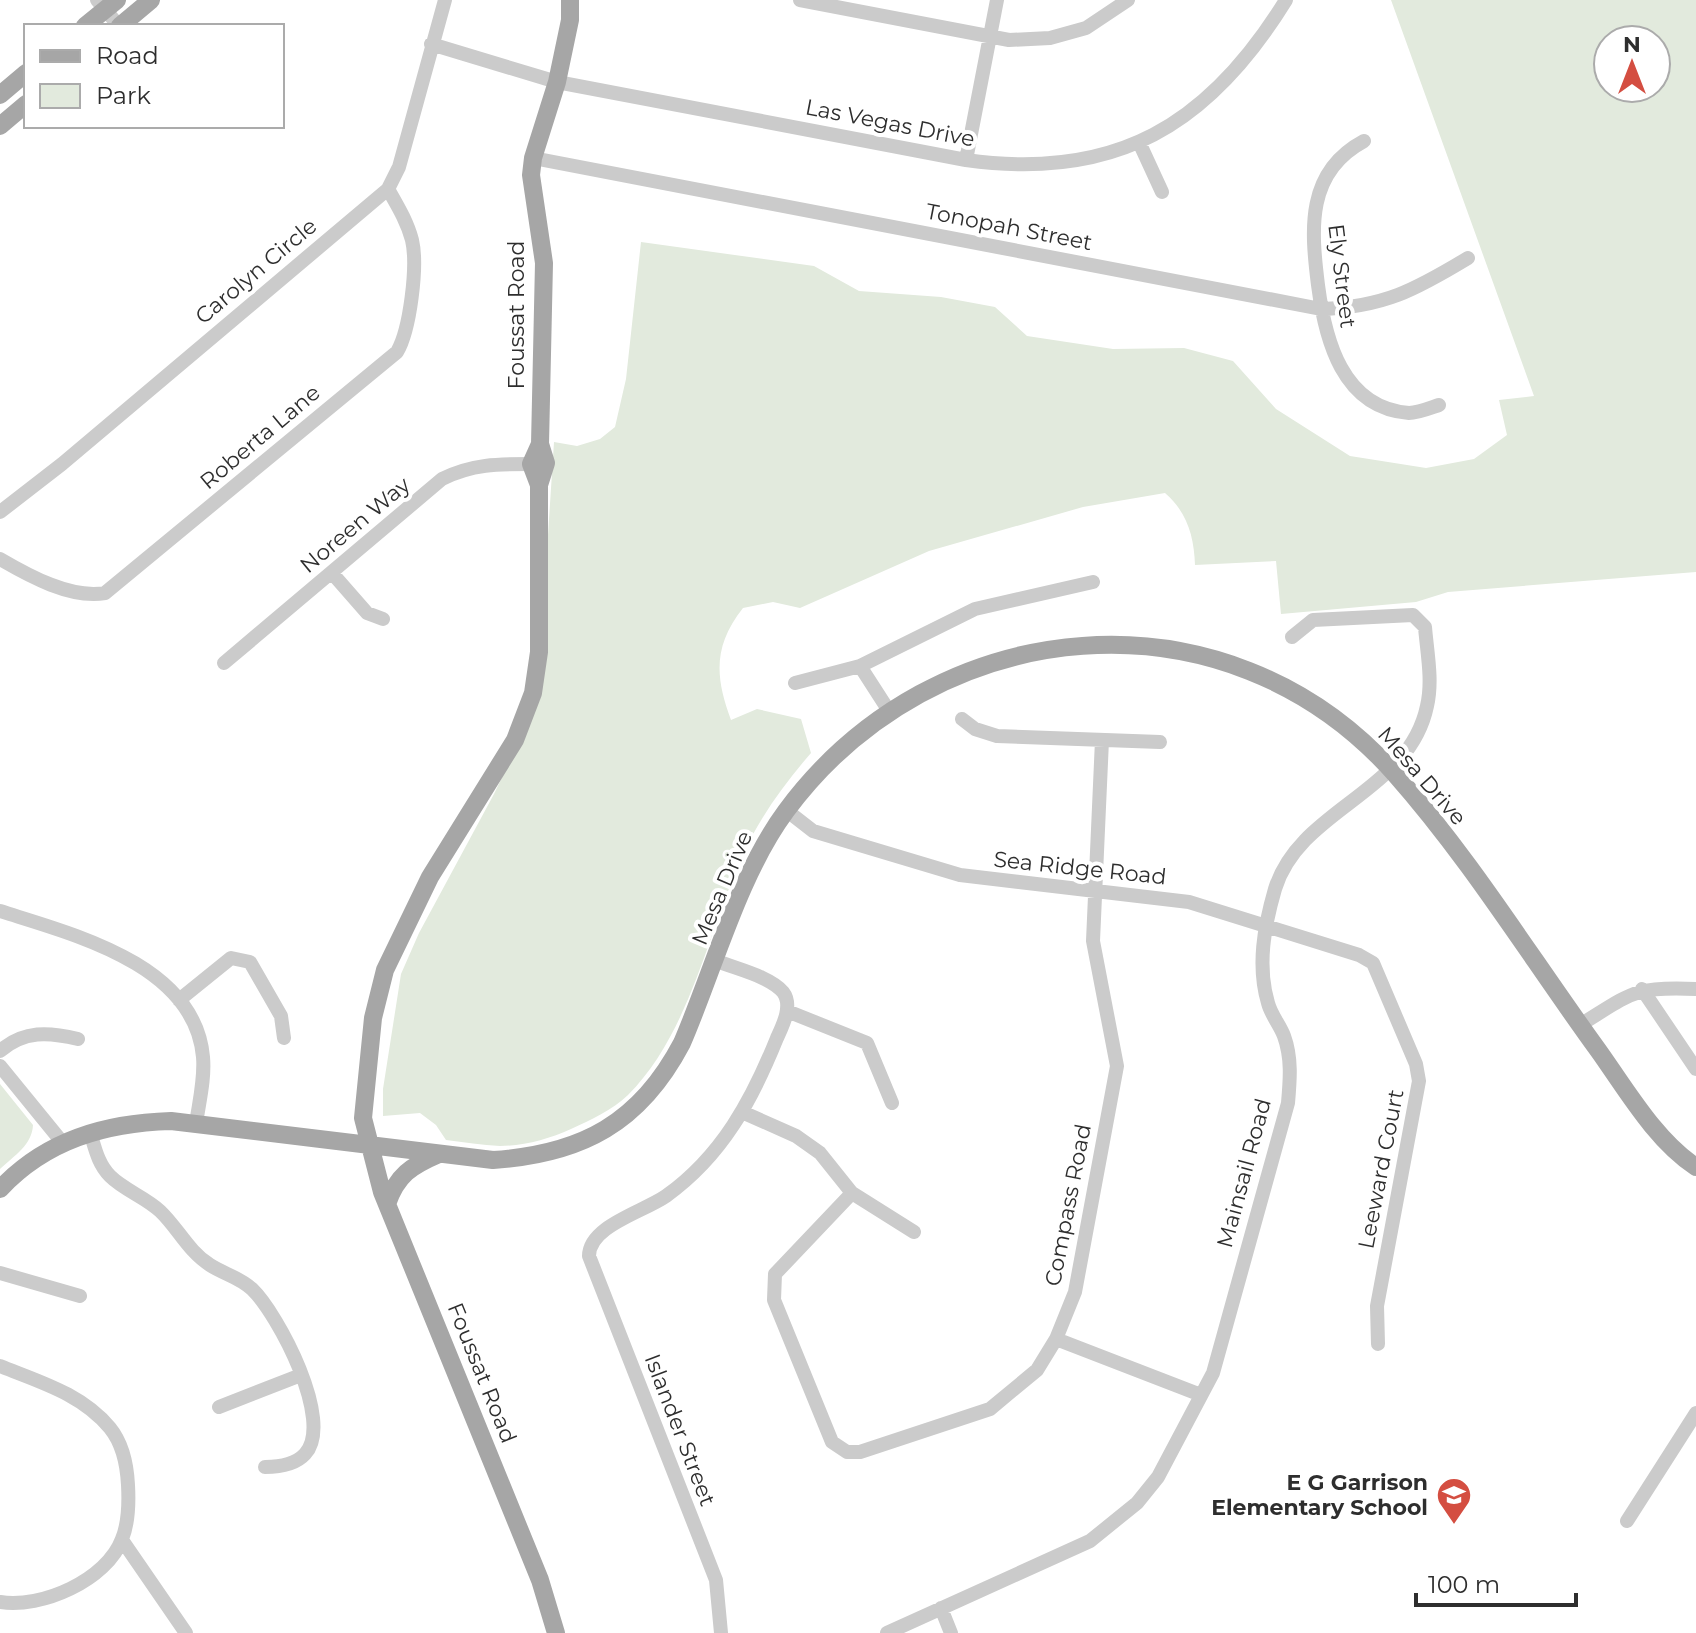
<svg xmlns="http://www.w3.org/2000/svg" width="1696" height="1633" font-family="Montserrat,sans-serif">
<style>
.green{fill:#e2eadd;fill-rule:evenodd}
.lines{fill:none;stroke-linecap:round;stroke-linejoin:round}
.minor{stroke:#cbcbcb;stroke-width:14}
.major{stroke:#a6a6a6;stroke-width:18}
.labels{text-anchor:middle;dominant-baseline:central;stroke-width:8;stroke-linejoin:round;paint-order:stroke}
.street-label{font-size:22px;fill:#2e2e2e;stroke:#fff}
.poi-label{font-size:22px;font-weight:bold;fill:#2e2e2e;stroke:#fff;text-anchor:end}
</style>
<rect width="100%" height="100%" fill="#fff"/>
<path class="green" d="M 1391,0 L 1696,0 L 1696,572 L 1448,592 L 1416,602 L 1281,614 L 1276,561 L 1195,565 C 1194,536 1187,512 1165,493 L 1083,507 L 929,551 L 800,608 L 773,602 L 743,608 C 713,646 715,677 731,720 L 757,709 L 801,719 L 811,753 C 784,784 757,821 741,859 C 707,936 689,1034 628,1095 C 612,1110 591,1120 571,1129 C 549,1139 524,1146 500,1146 C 482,1145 464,1142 446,1140 L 436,1125 L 420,1113 L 383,1116 L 383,1089 L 401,974 L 419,933 L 494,794 L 537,705 L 554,442 L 577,446 L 600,439 L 615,427 L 626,379 L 641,242 L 814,266 L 859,291 L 941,297 L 995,307 L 1027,336 L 1113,349 L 1184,348 L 1233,361 L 1276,409 L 1350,456 L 1426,468 L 1474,459 L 1507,435 L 1499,400 L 1534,396 ZM 1608,40 L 1656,40 L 1656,88 L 1608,88 Z
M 0,1084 L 33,1125 C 32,1145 15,1155 0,1169 Z"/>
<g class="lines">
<path class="minor" d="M 97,0 L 119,26
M 800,0 L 1009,40 L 1050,38 L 1086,28 L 1128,0
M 431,44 L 557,82 L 966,160 C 1116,181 1209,125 1286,0
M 1364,141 C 1306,172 1311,229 1318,285 C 1325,339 1342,408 1409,413 C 1418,413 1430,408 1439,405
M 1139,142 L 1162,192
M 533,158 L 1321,309 C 1384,307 1415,290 1468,258
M 966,160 L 997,0
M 0,512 L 62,464 L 388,189 L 399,167 L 445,0
M 0,559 C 29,576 71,599 105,593 L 397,352 C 410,330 418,266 412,240 C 407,221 397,205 388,189
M 332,573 L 367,613 L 383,619
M 224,663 L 442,479 C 472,464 498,464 531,464
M 860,666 L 889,711
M 795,683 L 860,666 L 975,609 L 1093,582
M 962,719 L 975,729 L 997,736 L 1160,742
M 786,810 L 813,831 L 960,875 L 1189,902 L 1359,955 L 1373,963 L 1416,1064 L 1419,1081 L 1377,1306 L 1378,1344
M 0,911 C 72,934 195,964 203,1057 C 205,1079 199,1102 196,1124
M 717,961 C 736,969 769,976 783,992 C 793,1005 783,1025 777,1038 C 752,1100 722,1156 666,1196 C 643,1212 589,1226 589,1256 L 716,1580 L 721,1633
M 1642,989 L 1696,1069
M 179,1000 L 231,958 L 250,962 L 281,1016 L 284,1038
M 787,1011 L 867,1043 L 892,1103
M 1580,1025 C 1632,993 1634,986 1696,989
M 0,1051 C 24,1030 49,1032 78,1039
M 0,1066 L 62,1142
M 742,1112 L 796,1136 L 820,1153 L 852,1193 L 914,1232
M 90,1132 C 95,1148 98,1164 110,1176 C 124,1190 145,1197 160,1211 C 178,1228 188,1251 210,1265 C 224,1274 239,1277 252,1289 C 278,1314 335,1422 305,1454 C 295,1465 279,1467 265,1467
M 852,1193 L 775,1274 L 774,1300 L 832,1442 L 847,1452 L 860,1452 L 990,1409 L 1037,1370 L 1056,1339 L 1075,1292 L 1117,1066 L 1093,941 L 1102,740
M 0,1273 L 80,1296
M 1056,1339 L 1201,1395
M 0,1366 C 40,1382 82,1394 110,1428 C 123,1444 127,1465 128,1485 C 129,1503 129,1522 122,1539 C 107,1580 41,1609 0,1602
M 219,1407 L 301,1375
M 1627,1521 L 1696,1413
M 122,1540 L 186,1633
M 941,1608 L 951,1633
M 887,1633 L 1090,1541 L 1137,1503 L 1158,1477 L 1213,1373 L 1288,1103 C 1290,1080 1292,1058 1284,1036 C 1280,1025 1271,1015 1268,1003 C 1257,966 1264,927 1275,889 C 1300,808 1409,793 1427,706 C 1433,681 1427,652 1425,627 L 1413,615 L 1313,620 L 1292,637"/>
<path class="major" d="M 85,26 L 117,0
M 120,26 L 151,0
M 0,95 L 26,73
M 0,126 L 26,104
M 540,444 L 544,263 L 531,175 L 533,158 L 557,82 L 570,20 L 570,0
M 540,444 L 546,463 L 539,485 L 531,464 Z
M 539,485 L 539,652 L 533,693 L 515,740 L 430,877 L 385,970 L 373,1018 L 363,1118 L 382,1192 L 540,1580 L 556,1633
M 0,1189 C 46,1140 105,1123 171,1121 L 493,1160 C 582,1154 640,1123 682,1043 C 714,969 738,876 786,811 C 934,611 1226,583 1395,774 C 1471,860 1531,958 1598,1050 C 1626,1089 1655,1140 1696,1167
M 387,1204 C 397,1175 411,1166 439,1154"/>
</g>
<defs>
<g id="school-pin" transform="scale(1.8)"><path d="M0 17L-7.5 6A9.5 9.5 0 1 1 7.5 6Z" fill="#d44e41" stroke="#fff"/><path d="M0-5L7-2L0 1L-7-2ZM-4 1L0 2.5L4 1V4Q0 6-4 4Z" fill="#fff"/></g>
</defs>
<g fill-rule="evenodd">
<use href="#school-pin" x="1454" y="1495"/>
</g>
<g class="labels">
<g class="street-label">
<text transform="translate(890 123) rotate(11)">Las Vegas Drive</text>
<text transform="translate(1009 227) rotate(11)">Tonopah Street</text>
<text transform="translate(256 271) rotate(-40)">Carolyn Circle</text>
<text transform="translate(1342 276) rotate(83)">Ely Street</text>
<text transform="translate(516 315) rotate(-90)">Foussat Road</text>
<text transform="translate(260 437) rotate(-40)">Roberta Lane</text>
<text transform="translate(355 525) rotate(-40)">Noreen Way</text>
<text transform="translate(1422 776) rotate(49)">Mesa Drive</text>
<text transform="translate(1080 868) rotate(6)">Sea Ridge Road</text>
<text transform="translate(722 888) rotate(-67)">Mesa Drive</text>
<text transform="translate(1381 1169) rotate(-79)">Leeward Court</text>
<text transform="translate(1244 1173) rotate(-75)">Mainsail Road</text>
<text transform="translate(1068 1205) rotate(-79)">Compass Road</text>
<text transform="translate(482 1373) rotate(68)">Foussat Road</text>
<text transform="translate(680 1430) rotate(69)">Islander Street</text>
</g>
<g class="poi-label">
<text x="1428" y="1482">E G Garrison<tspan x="1428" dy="25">Elementary School</tspan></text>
</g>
</g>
<rect x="24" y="24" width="260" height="104" fill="#ffffff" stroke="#ababab" stroke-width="2"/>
<rect x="40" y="50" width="40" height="12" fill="#a6a6a6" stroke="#ababab" stroke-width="2"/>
<text x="96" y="64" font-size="24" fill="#2e2e2e">Road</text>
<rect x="40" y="84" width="40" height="24" fill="#e2eadd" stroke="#ababab" stroke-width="2"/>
<text x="96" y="104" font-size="24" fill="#2e2e2e">Park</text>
<g transform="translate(1632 64)"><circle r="38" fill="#ffffff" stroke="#ababab" stroke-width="2"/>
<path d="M0-6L14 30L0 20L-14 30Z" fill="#d44e41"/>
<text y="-12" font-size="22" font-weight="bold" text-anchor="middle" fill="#2e2e2e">N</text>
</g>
<path d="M1416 1593v12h160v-12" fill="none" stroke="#2e2e2e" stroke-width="4"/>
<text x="1428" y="1593" font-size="24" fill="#2e2e2e" stroke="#ffffff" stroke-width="6" paint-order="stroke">100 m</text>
</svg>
